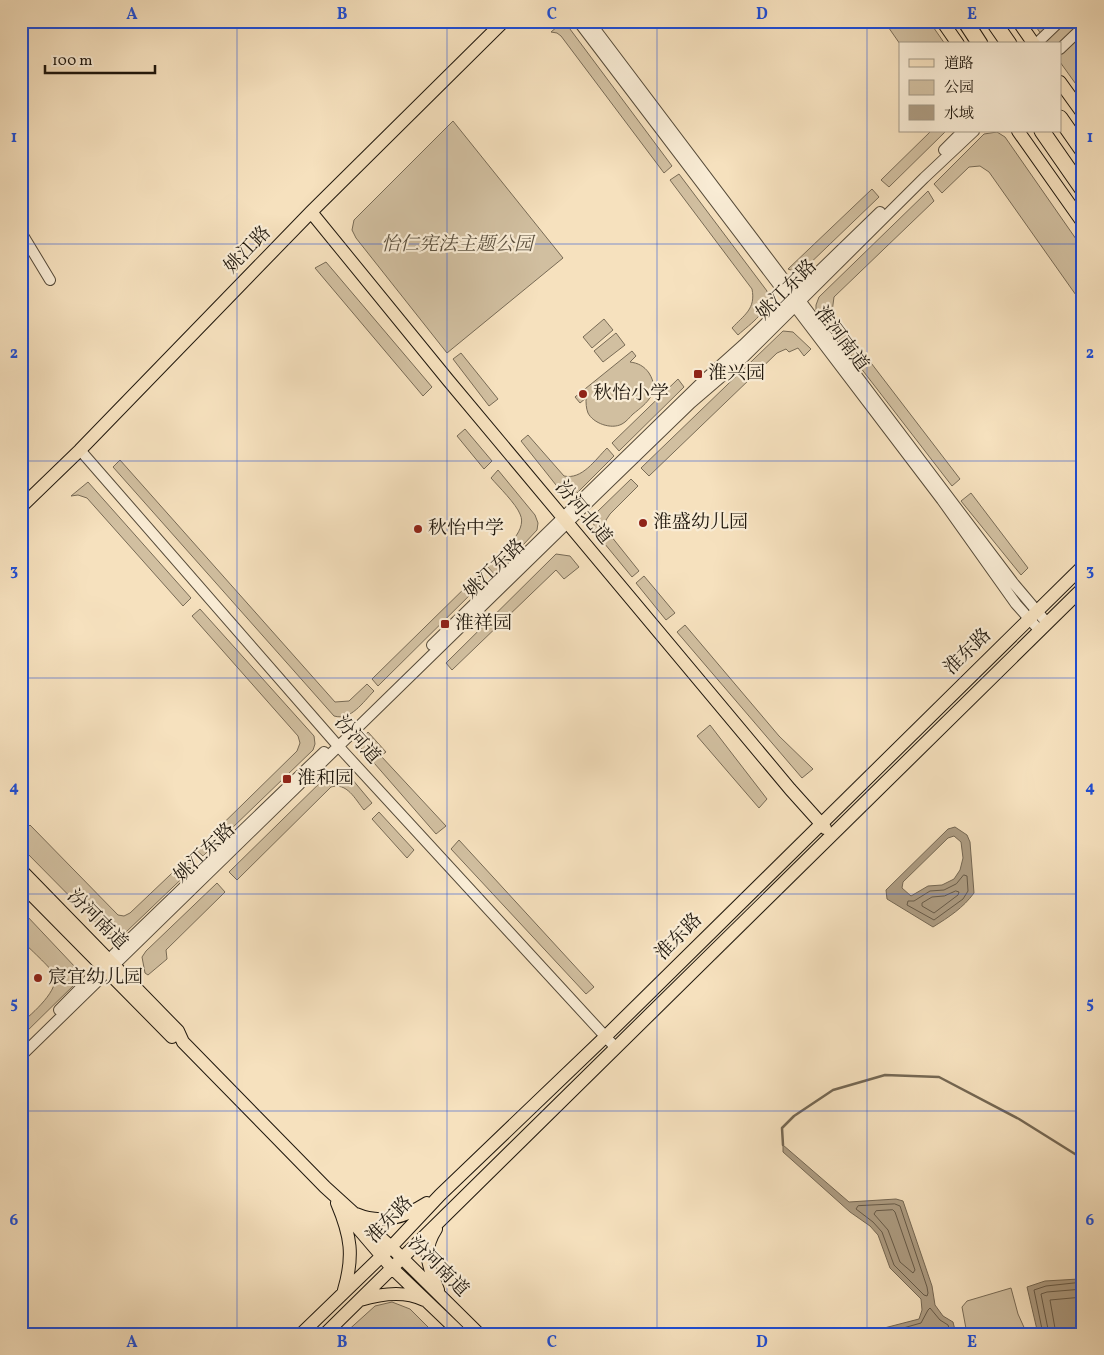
<svg xmlns="http://www.w3.org/2000/svg" width="1104" height="1355" font-family="Vollkorn,'Noto Serif SC',serif">
<style>
.green{fill:#d1bfa0;stroke:#786b56}
.water{fill:#ad9c82;stroke:#746753;fill-rule:evenodd}
.lines{fill:none;stroke-linecap:round;stroke-linejoin:round}
.shore{stroke:#665a48;stroke-width:1}
.stream{stroke:#746753;stroke-width:2.5}
.minor-casing{stroke:#554a39;stroke-width:12}
.major-casing{stroke:#1f170d;stroke-width:14}
.highway-casing{stroke:#1f170d;stroke-width:17}
.minor{stroke:#f9ecd5;stroke-width:10}
.major{stroke:#f6e1be;stroke-width:12}
.highway{stroke:#f6e1be;stroke-width:15}
.grid{fill:none;stroke:#1d4ed8;stroke-width:1;stroke-opacity:0.55}
.poi-dot{fill:#8f2418;stroke:#f9ecd5;stroke-width:2}
.labels{text-anchor:middle;dominant-baseline:central;stroke-width:4.5;stroke-linejoin:round;paint-order:stroke}
.park-label{font-size:19px;font-style:italic;fill:#5d5240;stroke:#f9ecd5}
.street-label{font-size:19px;fill:#1f170d;stroke:#f9ecd5}
.poi-label{font-size:19px;fill:#1f170d;stroke:#f9ecd5;text-anchor:start}
.neatline{fill:none;stroke:#1d4ed8;stroke-width:2}
.grid-label{font-size:16px;text-anchor:middle;font-weight:bold;fill:#1d4ed8}
</style>
<rect width="100%" height="100%" fill="#f6e1be"/>
<filter id="stains"><feTurbulence type="fractalNoise" baseFrequency=".004" numOctaves="4"/><feColorMatrix values="0 0 0 0 .2 0 0 0 0 .09 0 0 0 0 .02 0 0 0 .5 -.17"/></filter>
<radialGradient id="worn" r=".72"><stop offset=".6" stop-color="#630" stop-opacity="0"/><stop offset="1" stop-color="#630" stop-opacity=".3"/></radialGradient>
<path class="green" d="M 564,21 L 672,166 L 664,173 L 561,36 L 557,33 L 551,32 Z
M 884,21 L 929,21 L 945,44 L 900,44 Z
M 1032,21 L 1075,21 L 1083,32 L 1083,94 L 1060,62 L 1060,44 L 1048,44 Z
M 453,121 L 563,258 L 447,353 L 356,238 L 352,230 L 354,220 Z
M 931,131 L 946,131 L 889,187 L 881,180 Z
M 997,132 L 1005,137 L 1083,249 L 1083,305 L 989,172 L 980,166 L 969,167 L 942,193 L 934,184 L 984,134 Z
M 679,174 L 767,291 C 771,311 751,323 738,335 L 732,328 C 744,315 756,309 752,289 L 670,180 Z
M 872,189 L 879,197 L 802,271 L 796,272 L 788,269 Z
M 928,191 L 934,201 L 834,297 L 832,312 L 960,479 L 952,486 L 816,310 L 816,305 L 819,297 Z
M 326,262 L 432,387 L 423,396 L 315,268 Z
M 604,319 L 613,330 L 592,348 L 583,337 Z
M 783,331 L 793,332 L 811,349 L 804,356 L 798,348 L 789,352 L 786,349 L 777,353 L 649,476 L 641,468 Z
M 616,333 L 625,345 L 603,362 L 594,351 Z
M 632,351 L 636,356 L 630,362 C 638,363 644,366 649,373 C 661,392 647,403 633,414 C 630,417 626,422 622,424 C 611,430 593,423 588,413 C 586,408 586,403 586,398 L 580,403 L 575,397 Z
M 461,353 L 498,399 L 489,406 L 453,359 Z
M 678,379 L 684,387 L 619,451 L 612,443 Z
M 465,429 L 492,461 L 484,469 L 457,436 Z
M 528,435 L 564,476 C 582,480 595,460 607,448 L 614,456 L 577,493 L 565,494 L 560,490 L 521,441 Z
M 120,460 L 335,702 L 349,701 L 367,684 L 374,691 C 363,702 351,721 334,716 L 113,467 Z
M 498,470 L 535,515 L 538,523 L 537,530 L 495,575 L 487,566 C 498,555 529,532 520,514 C 516,504 499,487 491,478 Z
M 631,479 L 638,486 L 610,514 L 606,520 L 607,531 L 639,571 L 632,577 L 595,532 L 593,519 L 597,512 Z
M 88,482 L 191,598 L 183,606 L 87,498 L 78,495 L 71,496 Z
M 971,493 L 1028,568 L 1021,575 L 961,501 Z
M 556,554 L 570,556 L 579,567 L 564,579 L 556,570 L 452,670 L 446,663 Z
M 644,576 L 675,613 L 666,620 L 636,583 Z
M 476,577 L 482,583 L 378,686 L 372,679 Z
M 200,609 L 314,736 L 315,744 L 313,750 L 203,856 L 196,850 L 297,751 L 300,743 L 298,736 L 192,616 Z
M 685,625 L 779,736 L 813,769 L 802,778 L 677,632 Z
M 710,725 L 767,799 L 759,808 L 697,736 Z
M 368,732 L 386,752 L 381,756 L 446,826 L 436,834 L 361,748 L 359,742 Z
M 340,769 L 347,773 L 372,803 L 364,810 C 355,799 347,782 331,787 L 237,880 L 229,872 L 330,773 Z
M 379,812 L 414,850 L 407,858 L 372,819 Z
M 30,825 L 118,915 L 124,916 L 130,913 L 189,857 L 196,865 L 125,933 C 118,936 114,936 107,934 L 21,847 L 21,834 Z
M 459,840 L 594,987 L 586,994 L 451,849 Z
M 217,883 L 225,892 L 166,950 L 167,959 L 148,975 L 145,973 L 142,957 L 146,951 Z
M 26,915 L 76,968 L 79,975 L 78,981 L 21,1037 L 21,1023 C 32,1014 61,989 54,974 C 51,968 28,947 21,940 L 21,920 Z
M 1011,1288 L 1018,1314 L 1027,1334 L 967,1334 L 962,1307 L 967,1301 Z
M 392,1302 L 410,1309 L 435,1334 L 344,1334 L 375,1306 Z"/>
<path class="water" d="M 955,827 L 967,835 L 970,842 L 974,893 C 963,908 949,917 933,927 L 887,899 L 886,890 L 948,829 ZM 954,836 L 961,842 L 963,858 L 960,870 L 954,879 L 942,885 L 928,886 L 911,896 L 902,888 L 903,882 L 948,838 Z
M 783,1145 L 849,1202 L 896,1199 L 903,1201 L 932,1286 L 935,1305 L 943,1316 L 953,1322 L 956,1334 L 861,1334 L 919,1319 L 922,1310 L 921,1299 L 890,1268 L 878,1235 L 870,1226 L 850,1212 L 783,1152 Z
M 1083,1277 L 1083,1334 L 1038,1334 L 1027,1287 L 1045,1281 L 1079,1279 Z"/>
<g class="lines">
<path class="shore" d="M 964,875 L 967,876 L 968,891 L 963,899 L 934,920 L 907,905 L 908,901 L 914,901 L 930,891 L 944,890 L 956,884 Z
M 956,891 L 959,892 L 958,895 L 934,913 L 922,906 L 922,903 L 932,897 L 944,896 Z
M 895,1204 L 900,1206 L 927,1287 L 928,1293 L 927,1296 L 924,1295 L 894,1265 L 882,1232 L 873,1222 L 856,1209 L 858,1206 Z
M 893,1210 L 895,1212 L 915,1270 L 913,1273 L 900,1262 L 888,1230 L 874,1214 L 876,1211 Z
M 882,1334 L 921,1323 L 928,1310 L 930,1308 L 940,1320 L 948,1325 L 951,1334
M 1043,1334 L 1034,1290 L 1046,1286 L 1083,1282
M 1049,1334 L 1041,1294 L 1047,1292 L 1083,1289
M 1056,1334 L 1050,1300 L 1083,1297"/>
<path class="stream" d="M 783,1145 L 782,1128 L 794,1116 L 833,1090 L 885,1075 L 939,1077 L 1019,1119 L 1083,1159"/>
<g class="minor-casing">
<path id="minor" d="M 578,21 L 942,500 L 1016,604 L 1040,631
M 589,21 L 1014,584 L 1047,623
M 1036,44 L 1060,21
M 1060,49 L 1083,27
M 944,150 L 963,131
M 21,232 L 50,280
M 80,450 L 339,747 L 615,1047
M 432,645 L 705,379 L 743,345 L 880,212
M 59,1010 L 109,959 L 324,752
M 21,1056 L 597,494 L 691,403 L 740,361 L 924,178 L 974,131"/>
</g>
<g class="major-casing">
<path id="major" d="M 942,21 L 958,44
M 1018,21 L 1034,44
M 1060,82 L 1083,114
M 1018,131 L 1083,223
M 311,212 L 448,380 L 790,789 L 825,828
M 21,507 L 80,450 L 311,212 L 504,21
M 21,870 L 178,1031 L 183,1042 L 325,1187 L 391,1247 L 479,1334
M 21,884 L 172,1037
M 337,1203 C 351,1236 354,1256 344,1290
M 356,1214 C 382,1225 405,1217 427,1203
M 351,1220 L 392,1268 L 461,1334
M 436,1229 C 421,1252 429,1267 438,1290
M 360,1300 C 380,1294 404,1290 424,1300
M 301,1334 L 391,1247 L 440,1195 L 605,1037 L 1083,566
M 325,1334 L 1083,588"/>
</g>
<g class="highway-casing">
<path id="highway" d="M 965,21 L 980,44
M 993,21 L 1009,44
M 1060,118 L 1083,151
M 1042,131 L 1083,190"/>
</g>
<use href="#minor" class="minor"/>
<use href="#major" class="major"/>
<use href="#highway" class="highway"/>
</g>
<path class="grid" d="M 237,21 L 237,1334M 447,21 L 447,1334M 657,21 L 657,1334M 867,21 L 867,1334M 21,244 L 1083,244M 21,461 L 1083,461M 21,678 L 1083,678M 21,894 L 1083,894M 21,1111 L 1083,1111"/>
<g class="poi-dot">
<rect x="693" y="369" width="10" height="10" rx="2.5"/>
<circle cx="583" cy="394" r="5"/>
<circle cx="643" cy="523" r="5"/>
<circle cx="418" cy="529" r="5"/>
<rect x="440" y="619" width="10" height="10" rx="2.5"/>
<rect x="282" y="774" width="10" height="10" rx="2.5"/>
<circle cx="38" cy="978" r="5"/>
</g>
<g class="labels">
<g class="park-label">
<text x="457" y="245">怡仁宪法主题公园</text>
</g>
<g class="street-label">
<text transform="translate(248 250) rotate(-46)">姚江路</text>
<text transform="translate(787 290) rotate(-45)">姚江东路</text>
<text transform="translate(841 339) rotate(53)">淮河南道</text>
<text transform="translate(583 513) rotate(50)">汾河北道</text>
<text transform="translate(495 569) rotate(-44)">姚江东路</text>
<text transform="translate(968 652) rotate(-44)">淮东路</text>
<text transform="translate(357 740) rotate(48)">汾河道</text>
<text transform="translate(205 853) rotate(-44)">姚江东路</text>
<text transform="translate(97 920) rotate(45)">汾河南道</text>
<text transform="translate(679 937) rotate(-45)">淮东路</text>
<text transform="translate(390 1220) rotate(-46)">淮东路</text>
<text transform="translate(438 1267) rotate(45)">汾河南道</text>
</g>
<g class="poi-label">
<text x="708" y="374">淮兴园</text>
<text x="593" y="394">秋怡小学</text>
<text x="653" y="523">淮盛幼儿园</text>
<text x="428" y="529">秋怡中学</text>
<text x="455" y="624">淮祥园</text>
<text x="297" y="779">淮和园</text>
<text x="48" y="978">宸宜幼儿园</text>
</g>
</g>
<rect width="1104" height="1355" fill="none" stroke="#f6e1be" stroke-width="55"/>
<rect x="899" y="42" width="162" height="90" fill="#f9ecd5" stroke="#a29785"/>
<rect x="909" y="59" width="25" height="8" fill="#f6e1be" stroke="#a29785"/>
<text x="944" y="68" font-size="15" fill="#1f170d">道路</text>
<rect x="909" y="80" width="25" height="15" fill="#d1bfa0" stroke="#a29785"/>
<text x="944" y="92" font-size="15" fill="#1f170d">公园</text>
<rect x="909" y="105" width="25" height="15" fill="#ad9c82" stroke="#a29785"/>
<text x="944" y="118" font-size="15" fill="#1f170d">水域</text>
<path d="M45 65v8h110v-8" fill="none" stroke="#1f170d" stroke-width="2.5"/>
<text x="52" y="65" font-size="15" fill="#1f170d" stroke="#f9ecd5" stroke-width="4" paint-order="stroke">100 m</text>
<rect x="28" y="28" width="1048" height="1300" class="neatline"/>
<g class="grid-label">
<text x="132" y="19">A</text>
<text x="342" y="19">B</text>
<text x="552" y="19">C</text>
<text x="762" y="19">D</text>
<text x="972" y="19">E</text>
<text x="14" y="142">1</text>
<text x="1090" y="142">1</text>
<text x="14" y="358">2</text>
<text x="1090" y="358">2</text>
<text x="14" y="575">3</text>
<text x="1090" y="575">3</text>
<text x="14" y="792">4</text>
<text x="1090" y="792">4</text>
<text x="14" y="1008">5</text>
<text x="1090" y="1008">5</text>
<text x="14" y="1225">6</text>
<text x="1090" y="1225">6</text>
<text x="132" y="1347">A</text>
<text x="342" y="1347">B</text>
<text x="552" y="1347">C</text>
<text x="762" y="1347">D</text>
<text x="972" y="1347">E</text>
</g>
<rect width="100%" height="100%" filter="url(#stains)"/>
<rect width="100%" height="100%" fill="url(#worn)"/>
</svg>
